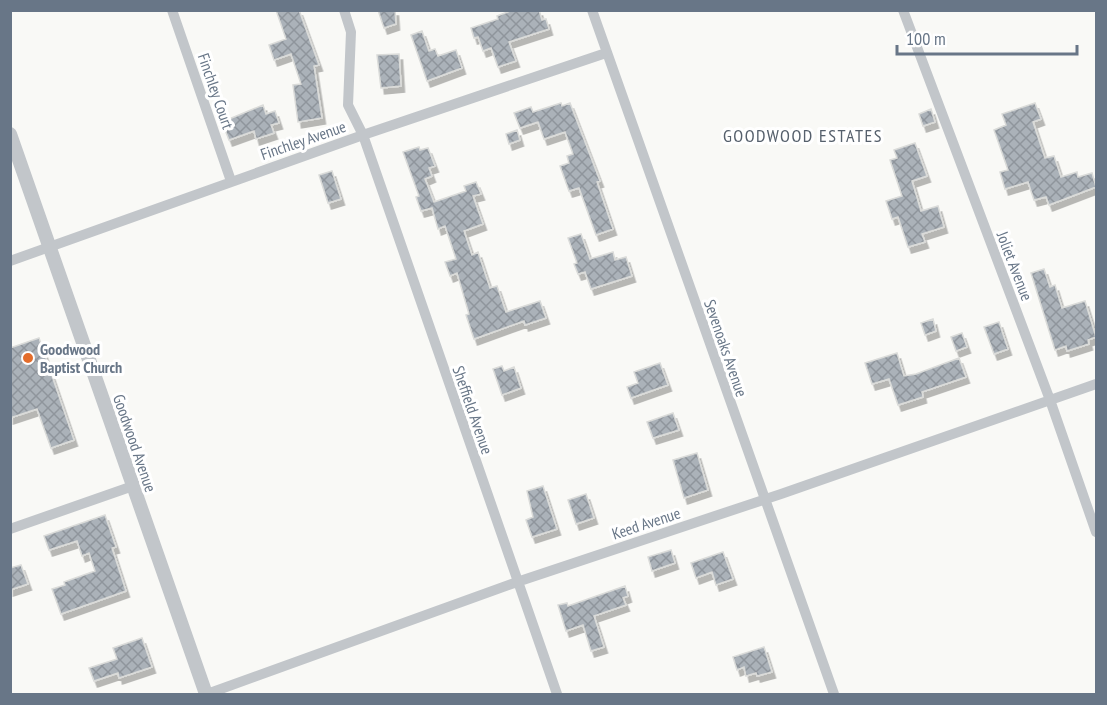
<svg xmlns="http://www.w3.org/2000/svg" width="1107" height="705" font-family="'PT Sans Narrow',sans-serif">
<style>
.building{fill:url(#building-cross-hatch);stroke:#dadbd9;stroke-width:1.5;filter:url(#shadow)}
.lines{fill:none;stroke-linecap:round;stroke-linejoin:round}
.minor{stroke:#c2c6ca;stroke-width:10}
.tertiary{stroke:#c2c6ca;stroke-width:14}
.poi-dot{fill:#e36d2c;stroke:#fff;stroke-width:2}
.labels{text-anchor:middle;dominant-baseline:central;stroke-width:6;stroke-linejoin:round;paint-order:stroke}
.street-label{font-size:16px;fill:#687687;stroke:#fff}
.poi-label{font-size:16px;font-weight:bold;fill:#687687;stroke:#fff;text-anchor:start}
.neighbourhood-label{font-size:18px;letter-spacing:1.5px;fill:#56606c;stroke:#fff}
</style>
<defs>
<pattern id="building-cross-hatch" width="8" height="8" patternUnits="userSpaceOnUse" patternTransform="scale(1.5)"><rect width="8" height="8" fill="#abb2b9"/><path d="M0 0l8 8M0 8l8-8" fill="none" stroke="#8f959c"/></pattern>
<filter id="shadow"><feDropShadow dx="3.5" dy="6" stdDeviation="0" flood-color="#0004"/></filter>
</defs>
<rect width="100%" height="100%" fill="#f9f9f6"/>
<path class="building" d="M 276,10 L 299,10 L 319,65 L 314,66 L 322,118 L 298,122 L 293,85 L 301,84 L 291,54 L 274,60 L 269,45 L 286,39 Z
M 378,10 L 395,10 L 396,24 L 384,28 Z
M 513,10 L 539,10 L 542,20 L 546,19 L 549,29 L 509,42 L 516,61 L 498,67 L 491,48 L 483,51 L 478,37 L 474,38 L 471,28 L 498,19 L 497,16 Z
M 422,31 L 429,51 L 435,49 L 438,56 L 456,50 L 462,68 L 427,81 L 411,35 Z
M 399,54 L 401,86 L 381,88 L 377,55 Z
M 561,103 L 562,106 L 570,103 L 600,181 L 597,182 L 613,229 L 596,235 L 579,188 L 569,191 L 560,166 L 569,163 L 567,156 L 573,154 L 565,132 L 544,139 L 538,122 L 520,128 L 514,113 L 531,107 L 533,112 Z
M 1035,103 L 1041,119 L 1033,122 L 1045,158 L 1054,156 L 1061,177 L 1077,172 L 1078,177 L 1092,173 L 1096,187 L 1049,205 L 1046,197 L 1034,200 L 1028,182 L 1005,189 L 1000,172 L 1008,170 L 994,130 L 1006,125 L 1002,114 Z
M 263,105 L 266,114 L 275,111 L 279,123 L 271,125 L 274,133 L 256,139 L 254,131 L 229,140 L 222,122 Z
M 931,109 L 935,122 L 923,126 L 919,114 Z
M 517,130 L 520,140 L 509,144 L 506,134 Z
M 915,143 L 927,176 L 912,181 L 921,211 L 938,206 L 944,227 L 922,234 L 925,242 L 908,247 L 898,217 L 892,219 L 886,201 L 902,196 L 890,160 L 897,158 L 894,150 Z
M 419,147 L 420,150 L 428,148 L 435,166 L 429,168 L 432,176 L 425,179 L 434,202 L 466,191 L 464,186 L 476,182 L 481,194 L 473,196 L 483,224 L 464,231 L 472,255 L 478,252 L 490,288 L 497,286 L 506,312 L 540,301 L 546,318 L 525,325 L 524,321 L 474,339 L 466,315 L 469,314 L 457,273 L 450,276 L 445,262 L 456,259 L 445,226 L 438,229 L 432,208 L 421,211 L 416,197 L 419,196 L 403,152 Z
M 332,171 L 341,199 L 328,203 L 319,175 Z
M 581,234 L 590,259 L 613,252 L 615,260 L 626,257 L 632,276 L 591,289 L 585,272 L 578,274 L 574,264 L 577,263 L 568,238 Z
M 1044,269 L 1050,287 L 1055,285 L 1062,308 L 1085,301 L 1096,337 L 1088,340 L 1089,344 L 1067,351 L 1066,346 L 1055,350 L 1031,273 Z
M 933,319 L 936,331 L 925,335 L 921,323 Z
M 999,322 L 1008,349 L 994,354 L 984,327 Z
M 962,333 L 967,347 L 956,351 L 951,337 Z
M 39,338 L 74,440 L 51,448 L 37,409 L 10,418 L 10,348 Z
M 897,353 L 904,376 L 916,374 L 959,358 L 966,377 L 922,392 L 923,397 L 898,405 L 889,379 L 872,384 L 865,363 Z
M 660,363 L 668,385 L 631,398 L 627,387 L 638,383 L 634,372 Z
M 502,366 L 504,371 L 514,367 L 521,388 L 502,395 L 493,369 Z
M 673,413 L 679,430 L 653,438 L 647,422 Z
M 697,453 L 708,490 L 684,498 L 673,460 Z
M 543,486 L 557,529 L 532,537 L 526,520 L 533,517 L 527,491 Z
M 586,494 L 594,518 L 576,524 L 568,500 Z
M 105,515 L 116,547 L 112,548 L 126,591 L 61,614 L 52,589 L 65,585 L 64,582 L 95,571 L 89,553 L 82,556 L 77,541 L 49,550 L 44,536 Z
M 671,550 L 675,563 L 652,571 L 648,557 Z
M 723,552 L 733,579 L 716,585 L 712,572 L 696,578 L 691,563 Z
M 21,565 L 28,584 L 10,590 L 10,568 Z
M 625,586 L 628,596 L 623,598 L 626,605 L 594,616 L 604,647 L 591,651 L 583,625 L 566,631 L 558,605 L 567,603 L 568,606 Z
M 142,638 L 152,667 L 119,678 L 118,673 L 94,681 L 89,668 L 117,659 L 113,648 Z
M 764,647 L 772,672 L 757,676 L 756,673 L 746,676 L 744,667 L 737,670 L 733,657 Z"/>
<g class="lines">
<path class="minor" d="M 172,10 L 231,181
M 344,10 L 351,32 L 348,105 L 363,135 L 557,694
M 592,10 L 834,694
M 903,10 L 1050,400 L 1096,532
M 10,261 L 363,135 L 606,53
M 10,529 L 133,486
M 207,694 L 517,582 L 781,494 L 1096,384"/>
<path class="tertiary" d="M 10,134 L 206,694"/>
</g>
<circle class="poi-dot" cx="28" cy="358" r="6"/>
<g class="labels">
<g class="street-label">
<text transform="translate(216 91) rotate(71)">Finchley Court</text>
<text transform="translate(303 140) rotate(-19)">Finchley Avenue</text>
<text transform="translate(1015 266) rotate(69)">Joliet Avenue</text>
<text transform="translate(726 348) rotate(71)">Sevenoaks Avenue</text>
<text transform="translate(473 410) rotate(71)">Sheffield Avenue</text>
<text transform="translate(135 443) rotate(71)">Goodwood Avenue</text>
<text transform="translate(646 523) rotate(-18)">Keed Avenue</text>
</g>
<g class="poi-label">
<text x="40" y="349">Goodwood<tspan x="40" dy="18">Baptist Church</tspan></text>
</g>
<g class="neighbourhood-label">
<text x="803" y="135">GOODWOOD ESTATES</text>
</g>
</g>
<rect width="1107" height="705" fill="none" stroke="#687687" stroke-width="24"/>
<path d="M897 45v9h180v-9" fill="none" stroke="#687687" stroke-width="3"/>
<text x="906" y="45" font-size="18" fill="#687687" stroke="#ffffff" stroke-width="4.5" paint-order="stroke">100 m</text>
</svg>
